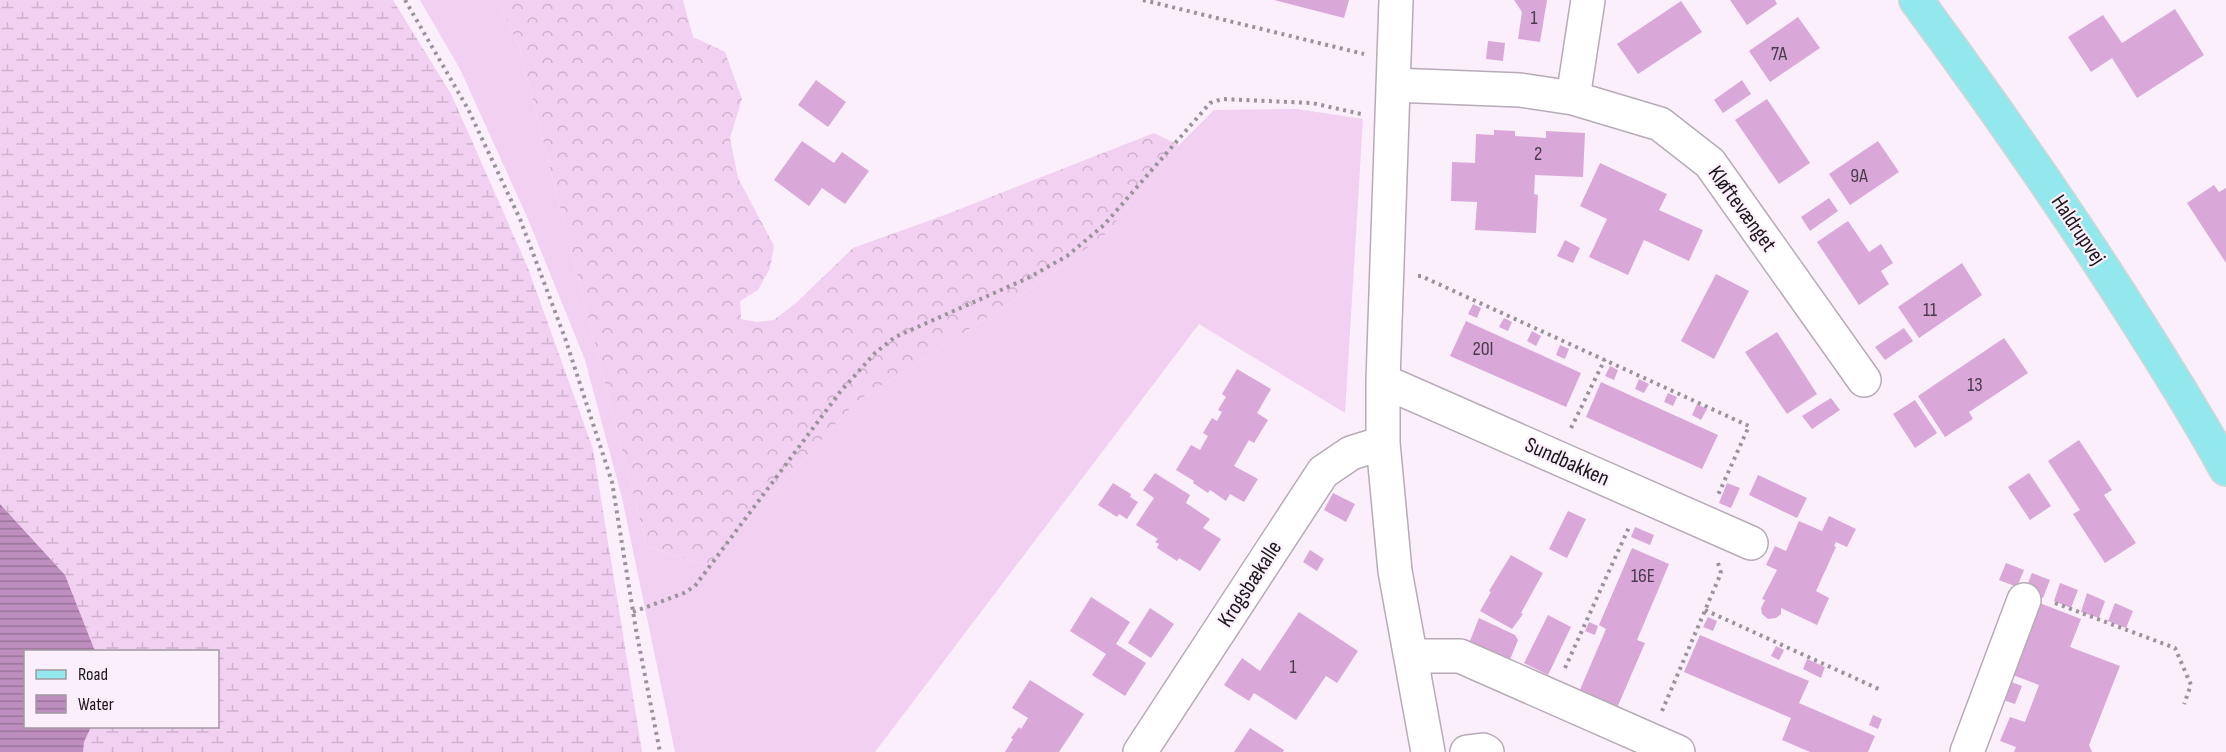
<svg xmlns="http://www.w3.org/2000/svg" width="2226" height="752" font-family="'Sofia Sans Condensed',sans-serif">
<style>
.grass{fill:#f2d0f1}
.forest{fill:url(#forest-crowns)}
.wetland{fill:url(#wetland-marsh)}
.water{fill:url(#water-rules)}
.building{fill:#d9a8d9}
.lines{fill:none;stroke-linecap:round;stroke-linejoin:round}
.minor-casing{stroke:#b7abb7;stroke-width:36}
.major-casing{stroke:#d6d5d6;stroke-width:36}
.path{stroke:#9b939b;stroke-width:4;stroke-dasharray:3 4.5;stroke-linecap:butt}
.minor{stroke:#fff;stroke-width:33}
.major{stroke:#92e8ec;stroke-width:33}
.labels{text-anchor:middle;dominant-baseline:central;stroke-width:4.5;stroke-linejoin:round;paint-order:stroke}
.number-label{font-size:20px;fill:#4a3b4a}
.street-label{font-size:22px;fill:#1b171b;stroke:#fbeffb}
</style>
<defs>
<pattern id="forest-crowns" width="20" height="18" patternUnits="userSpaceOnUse" patternTransform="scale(1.5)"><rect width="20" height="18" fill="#f2d0f1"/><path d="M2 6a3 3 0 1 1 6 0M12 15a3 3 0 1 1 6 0" fill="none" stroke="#cfb2ce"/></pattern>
<pattern id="wetland-marsh" width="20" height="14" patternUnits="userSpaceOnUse" patternTransform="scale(1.5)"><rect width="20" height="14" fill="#f2d0f1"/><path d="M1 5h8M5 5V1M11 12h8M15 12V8" fill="none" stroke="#cfb2ce"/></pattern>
<pattern id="water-rules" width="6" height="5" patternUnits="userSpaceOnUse" patternTransform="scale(1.5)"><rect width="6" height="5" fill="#be8fbe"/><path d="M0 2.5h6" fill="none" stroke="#9a749a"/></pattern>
</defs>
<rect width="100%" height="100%" fill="#fbeffb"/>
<path class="grass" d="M 420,0 L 497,0 L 519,46 L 647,547 L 708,565 L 856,402 L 1016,299 L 1104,236 L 1179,145 L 1214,110 L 1297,109 L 1363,119 L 1345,413 L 1199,324 L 875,752 L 675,752 L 622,498 L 585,360 L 528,219 L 460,69 Z"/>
<path class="forest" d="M 497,0 L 683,0 L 693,37 L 725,52 L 742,99 L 730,138 L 738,178 L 774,246 L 770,268 L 758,290 L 740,301 L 741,319 L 757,322 L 774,320 L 796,303 L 853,248 L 942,216 L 1154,133 L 1179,145 L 1104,236 L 1016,299 L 856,402 L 708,565 L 647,547 L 519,46 Z"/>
<path class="wetland" d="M 0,0 L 393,0 L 451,94 L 528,268 L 593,449 L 642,752 L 83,752 L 84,742 L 91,727 L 218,726 L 218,652 L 95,651 L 65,575 L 0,504 Z"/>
<path class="water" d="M 0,504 L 65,575 L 95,651 L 26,652 L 26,726 L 91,727 L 84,742 L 83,752 L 0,752 Z"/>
<path class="building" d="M 1274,0 L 1349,0 L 1344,18 Z
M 1514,0 L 1547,0 L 1540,42 L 1518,39 L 1522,12 Z
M 1730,0 L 1775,0 L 1777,4 L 1747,25 Z
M 1681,1 L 1702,32 L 1638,74 L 1617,44 Z
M 2175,9 L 2204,55 L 2137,98 L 2112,58 L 2091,72 L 2068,37 L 2103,15 L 2122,43 Z
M 1798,17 L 1820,48 L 1770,82 L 1749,51 Z
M 1488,41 L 1505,43 L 1503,61 L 1486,59 Z
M 816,80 L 846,102 L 828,127 L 798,105 Z
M 1742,80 L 1751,94 L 1723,113 L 1714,100 Z
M 1767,99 L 1810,163 L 1779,184 L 1735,120 Z
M 1494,130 L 1515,131 L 1515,136 L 1546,138 L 1546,131 L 1585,133 L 1583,177 L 1535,175 L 1534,194 L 1538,195 L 1536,233 L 1475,230 L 1477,202 L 1451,201 L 1452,162 L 1475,163 L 1476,134 L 1494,135 Z
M 802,141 L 834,163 L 842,152 L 869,171 L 845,204 L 822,188 L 809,206 L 774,180 Z
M 1878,141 L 1899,172 L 1850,205 L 1829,174 Z
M 1600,163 L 1667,194 L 1659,210 L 1703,230 L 1689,261 L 1644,240 L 1628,275 L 1589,257 L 1607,219 L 1580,206 Z
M 2214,185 L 2219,192 L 2226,188 L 2226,263 L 2187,203 Z
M 1829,198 L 1838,211 L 1810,231 L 1801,217 Z
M 1848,221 L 1869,252 L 1881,244 L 1893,263 L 1881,271 L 1889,284 L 1859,305 L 1817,242 Z
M 1565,240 L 1580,248 L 1573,263 L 1557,256 Z
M 1962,263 L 1982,295 L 1919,338 L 1898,307 Z
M 1716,274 L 1749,291 L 1714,359 L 1681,341 Z
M 1473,304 L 1481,308 L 1477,318 L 1468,314 Z
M 1504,318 L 1512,322 L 1508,331 L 1499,327 Z
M 1466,321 L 1581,373 L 1566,407 L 1450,356 Z
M 1904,328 L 1913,341 L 1885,360 L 1875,347 Z
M 1532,331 L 1541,336 L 1536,346 L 1527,341 Z
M 1777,332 L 1817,394 L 1787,414 L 1745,352 Z
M 2004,338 L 2028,373 L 1969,412 L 1973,419 L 1945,437 L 1918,396 Z
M 1560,345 L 1569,349 L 1565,359 L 1556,355 Z
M 1610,366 L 1618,370 L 1614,380 L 1605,376 Z
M 1237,369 L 1271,389 L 1257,413 L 1268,420 L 1254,443 L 1249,440 L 1234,466 L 1258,479 L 1244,502 L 1230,494 L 1226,501 L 1210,490 L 1208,493 L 1193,483 L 1194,481 L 1176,470 L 1191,445 L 1200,450 L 1208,436 L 1203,433 L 1212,418 L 1217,421 L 1222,412 L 1218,410 L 1226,397 L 1222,394 Z
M 1639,379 L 1649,384 L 1644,393 L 1635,389 Z
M 1601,382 L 1718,435 L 1702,469 L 1586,417 Z
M 1668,393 L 1677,397 L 1673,406 L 1664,402 Z
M 1831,398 L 1840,410 L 1812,429 L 1802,416 Z
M 1915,400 L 1937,433 L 1915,448 L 1893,414 Z
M 1697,404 L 1707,409 L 1701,420 L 1692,415 Z
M 2079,440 L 2112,490 L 2104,495 L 2136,543 L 2105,563 L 2073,514 L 2080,510 L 2048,461 Z
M 1155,473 L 1190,495 L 1186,503 L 1210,519 L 1203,528 L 1221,539 L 1200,571 L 1179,558 L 1177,561 L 1157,548 L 1159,544 L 1155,542 L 1158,539 L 1136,525 L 1154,498 L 1143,490 Z
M 2029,473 L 2051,506 L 2030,520 L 2008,487 Z
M 1758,475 L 1807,498 L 1797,518 L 1749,495 Z
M 1113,483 L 1131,494 L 1130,497 L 1138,502 L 1127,519 L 1119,514 L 1117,517 L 1098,505 Z
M 1727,483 L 1740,488 L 1731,508 L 1719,503 Z
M 1333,493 L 1355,504 L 1346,522 L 1324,510 Z
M 1568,511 L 1586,519 L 1567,558 L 1549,549 Z
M 1829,516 L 1856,529 L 1847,547 L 1836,542 L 1834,546 L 1836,547 L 1816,591 L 1829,598 L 1817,625 L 1781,608 L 1781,614 L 1776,618 L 1768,619 L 1762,614 L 1761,608 L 1765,600 L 1762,599 L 1777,570 L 1766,565 L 1775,546 L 1786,551 L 1799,521 L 1822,531 Z
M 1635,527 L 1654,535 L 1650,545 L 1631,537 Z
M 1632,548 L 1669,564 L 1637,640 L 1645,643 L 1617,708 L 1579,692 L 1606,629 L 1599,625 Z
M 1310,550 L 1324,559 L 1317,571 L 1303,562 Z
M 1511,555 L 1543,573 L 1521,613 L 1523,614 L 1512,629 L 1480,611 L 1491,592 L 1489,591 Z
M 2006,563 L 2024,570 L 2017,587 L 1999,580 Z
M 2032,573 L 2050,580 L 2043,598 L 2025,591 Z
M 2060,583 L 2078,590 L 2071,608 L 2054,601 Z
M 2087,593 L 2105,601 L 2099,618 L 2081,612 Z
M 1091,597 L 1130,622 L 1116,644 L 1146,663 L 1125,696 L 1092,675 L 1106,654 L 1070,631 Z
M 2037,602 L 2081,619 L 2070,647 L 2120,666 L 2089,745 L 2092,752 L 2014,752 L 2016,747 L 2000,741 L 2010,717 L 2025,722 L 2039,685 L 2010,674 Z
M 2115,603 L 2133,611 L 2126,628 L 2108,621 Z
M 1150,608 L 1174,624 L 1151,658 L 1128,643 Z
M 1299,612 L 1358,651 L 1337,683 L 1326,676 L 1296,720 L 1254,693 L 1249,701 L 1224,685 L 1242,658 L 1260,671 Z
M 1548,615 L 1571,627 L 1548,675 L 1524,663 Z
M 1708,617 L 1717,621 L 1713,631 L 1703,627 Z
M 1479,618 L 1515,635 L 1518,640 L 1509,662 L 1468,646 Z
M 1589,622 L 1598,626 L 1595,635 L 1585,631 Z
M 1700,635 L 1809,681 L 1799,703 L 1875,736 L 1868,752 L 1810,752 L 1782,740 L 1791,718 L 1684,672 Z
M 1776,646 L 1784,650 L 1779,660 L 1771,656 Z
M 1807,659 L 1825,667 L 1821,678 L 1803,669 Z
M 2004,679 L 2022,686 L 2015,704 L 1997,698 Z
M 1030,680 L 1084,714 L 1059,752 L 1005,752 L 1013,739 L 1011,738 L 1019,727 L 1021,729 L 1028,718 L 1012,708 Z
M 1873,715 L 1882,719 L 1878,729 L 1869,725 Z
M 1250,728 L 1284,750 L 1283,752 L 1234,752 Z"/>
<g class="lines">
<g class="minor-casing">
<path id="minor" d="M 1396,0 L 1383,381 L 1383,443 L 1395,571 L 1428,752
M 1393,85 L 1520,90 L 1573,98 L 1660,124 L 1710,163 L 1864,380
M 1573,98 L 1588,0
M 1383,381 L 1751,543
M 1411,656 L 1460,656 L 1678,752
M 1140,752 L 1323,472 L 1351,453 L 1383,443
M 1467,752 L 1483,750 L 1487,752
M 1967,752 L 2024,600"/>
</g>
<g class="major-casing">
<path id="major" d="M 1916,0 C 1995,107 2071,216 2142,329 C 2171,375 2200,421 2226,469"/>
</g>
<path class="path" d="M 405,0 L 468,109 L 520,219 L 565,338 L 612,482 L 636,630 L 660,752
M 1143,0 L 1364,54
M 1418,276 L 1421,276 L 1749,426 L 1718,495
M 1571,428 L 1605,359
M 2055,603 L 2175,648 L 2191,685 L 2184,704
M 1705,610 L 1881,690
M 633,612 L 684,593 L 695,586 L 840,392 L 875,353 L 895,337 L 1028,278 L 1067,256 L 1104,225 L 1210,103 L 1222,99 L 1312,103 L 1361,114
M 1565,668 L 1630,525
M 1662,711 L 1721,573 L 1718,563"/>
<use href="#minor" class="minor"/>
<use href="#major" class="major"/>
</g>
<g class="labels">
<g class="number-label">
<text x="1534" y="18">1</text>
<text x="1779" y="54">7A</text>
<text x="1538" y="154">2</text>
<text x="1859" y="176">9A</text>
<text x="1930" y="310">11</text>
<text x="1483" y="349">20I</text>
<text x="1975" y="385">13</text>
<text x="1643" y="576">16E</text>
<text x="1293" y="667">1</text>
</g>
<g class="street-label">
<text transform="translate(1742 209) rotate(54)">Kløftevænget</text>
<text transform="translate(2078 230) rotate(56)">Haldrupvej</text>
<text transform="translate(1567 462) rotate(24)">Sundbakken</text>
<text transform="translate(1250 584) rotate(-57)">Krogsbækalle</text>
</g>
</g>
<rect x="24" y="650" width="195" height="78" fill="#fbeffb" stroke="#a199a1" stroke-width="1.5"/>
<rect x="36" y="670" width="30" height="9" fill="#92e8ec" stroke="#a199a1" stroke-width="1.5"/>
<text x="78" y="680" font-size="18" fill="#1b171b">Road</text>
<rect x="36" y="695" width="30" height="18" fill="url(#water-rules)" stroke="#a199a1" stroke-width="1.5"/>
<text x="78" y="710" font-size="18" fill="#1b171b">Water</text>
</svg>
